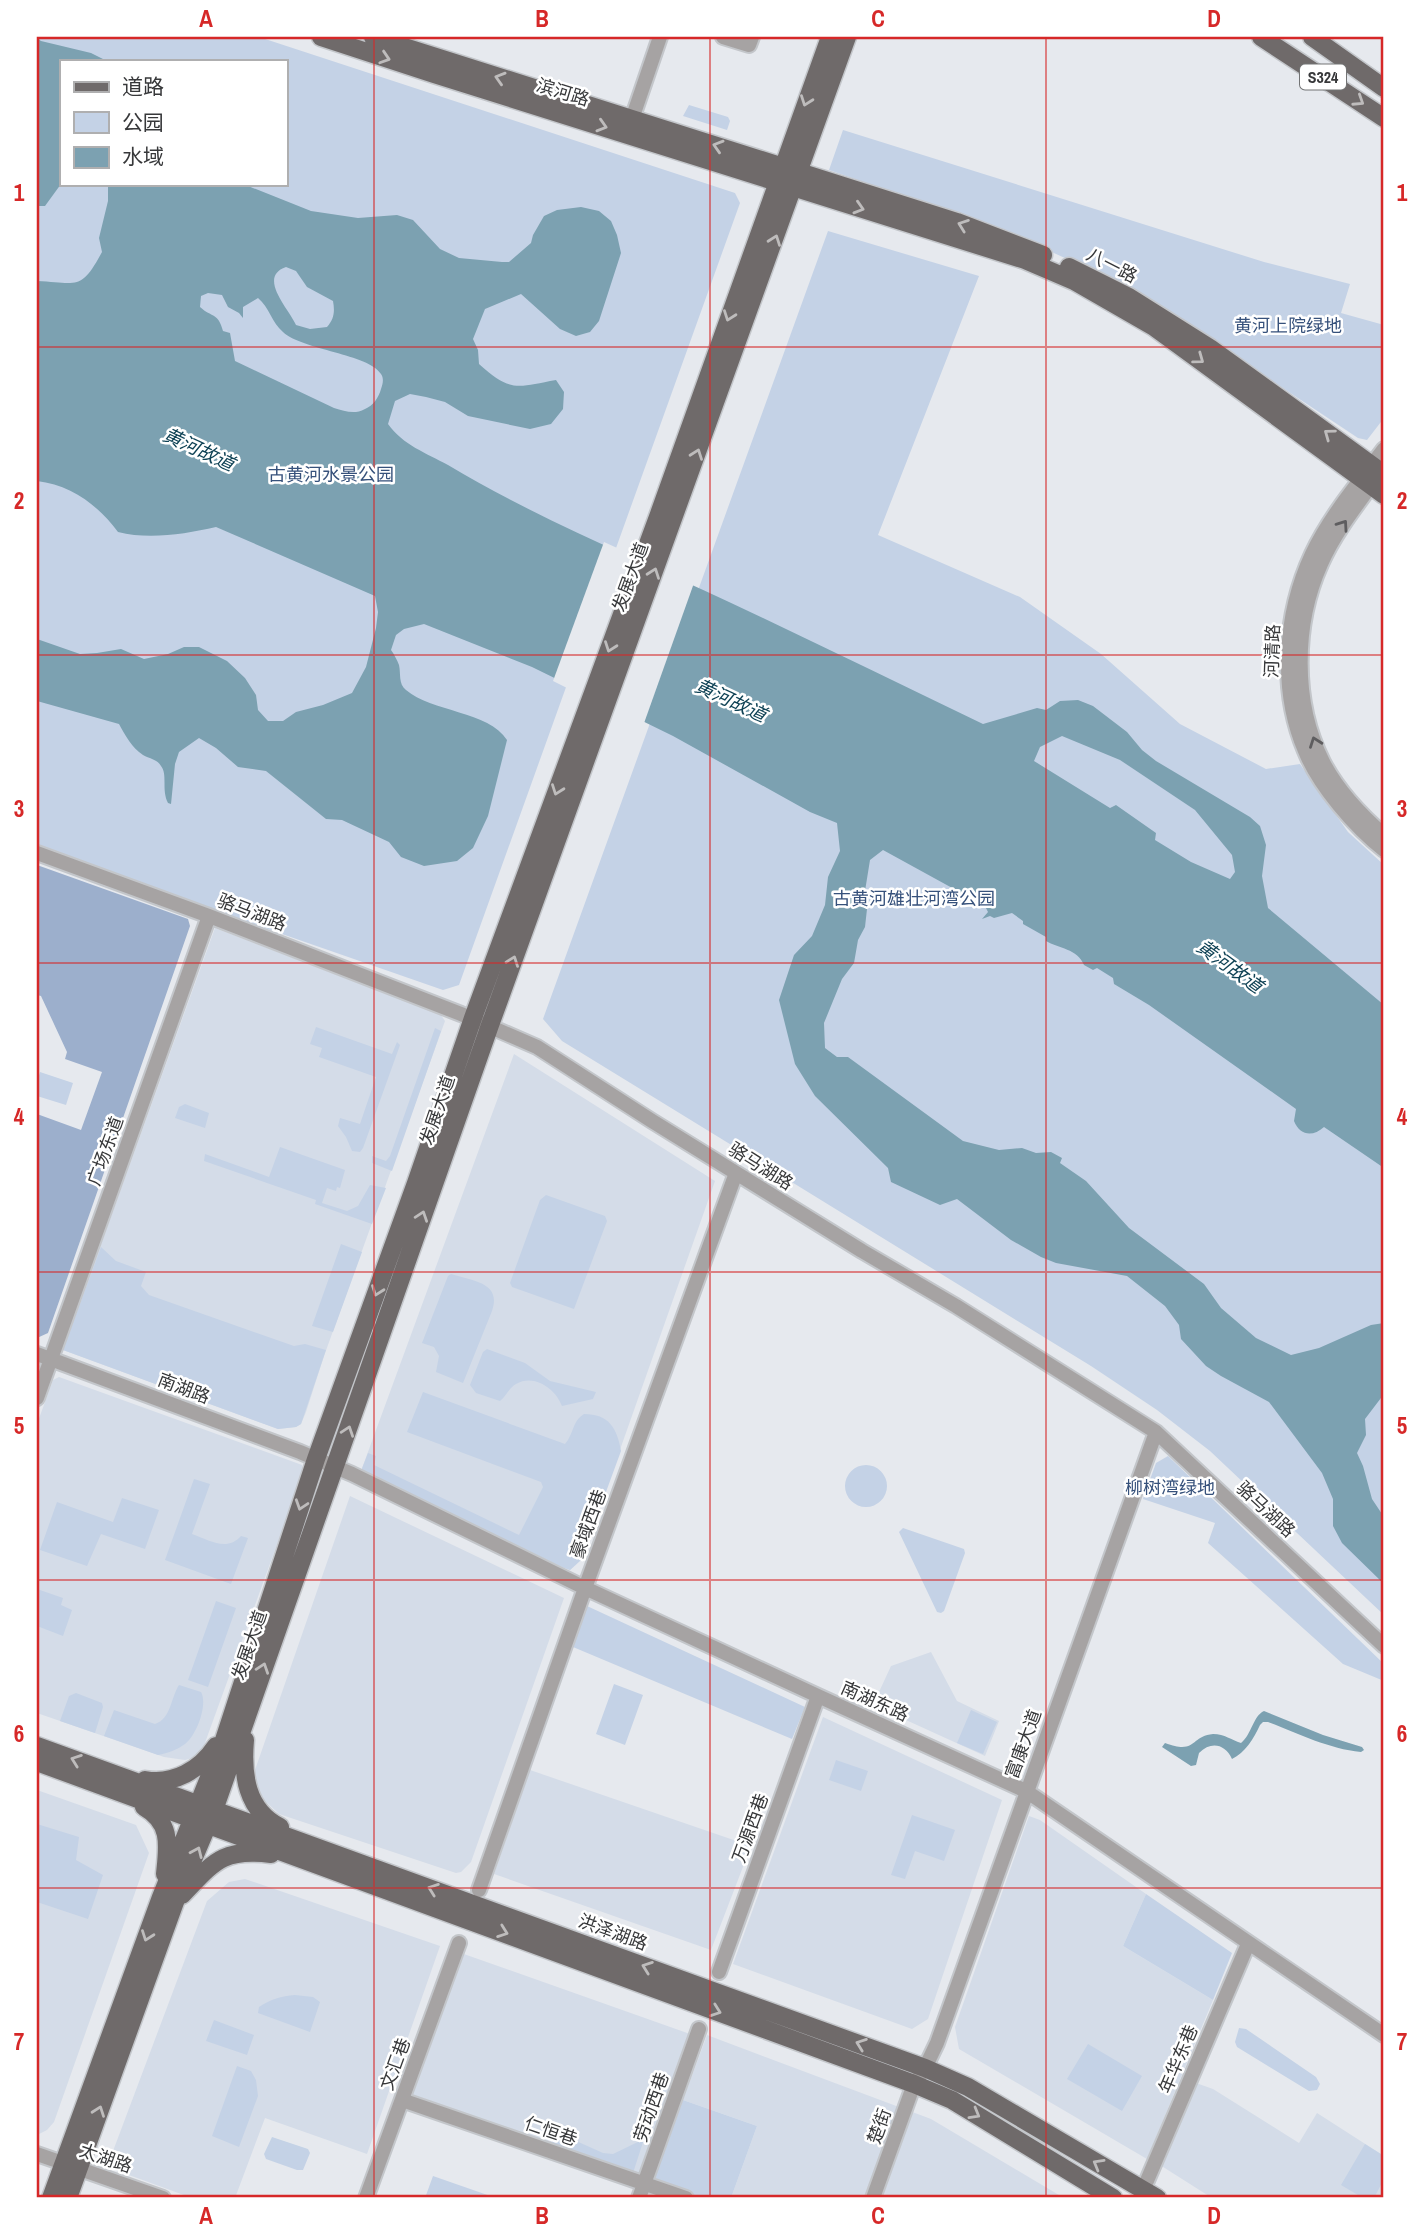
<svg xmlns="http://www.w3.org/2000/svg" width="1421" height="2235" font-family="'Archivo Narrow','Noto Sans SC',sans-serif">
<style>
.built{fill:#d4dce8}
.green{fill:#c4d2e6;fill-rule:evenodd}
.forest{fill:#9cafcc}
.water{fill:#7ca1b1;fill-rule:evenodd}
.pier{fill:#e6e9ee}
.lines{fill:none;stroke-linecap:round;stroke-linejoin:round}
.minor-casing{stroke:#c3c6ca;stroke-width:18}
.major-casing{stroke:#c3c6ca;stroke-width:21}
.minor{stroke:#a6a3a3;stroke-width:14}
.major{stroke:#6f6a6a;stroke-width:18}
.oneway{stroke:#bebcbc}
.oneway2{stroke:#5e5d5f}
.grid{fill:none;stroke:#d62828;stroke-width:2;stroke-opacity:0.55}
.labels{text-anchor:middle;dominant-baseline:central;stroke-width:5;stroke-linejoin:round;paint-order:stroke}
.shield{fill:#fff;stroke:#737475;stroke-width:2}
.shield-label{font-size:16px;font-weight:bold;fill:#37383a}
.street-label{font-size:18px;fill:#37383a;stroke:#fff}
.park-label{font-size:18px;fill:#36517b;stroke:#fff}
.water-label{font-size:19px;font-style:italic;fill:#0f4255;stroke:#fff}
.neatline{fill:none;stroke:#d62828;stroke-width:2.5}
.grid-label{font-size:23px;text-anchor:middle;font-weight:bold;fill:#d62828}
</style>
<rect width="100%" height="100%" fill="#e6e9ee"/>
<path class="built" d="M 215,928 L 441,1015 L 445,1021 L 324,1356 L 306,1412 L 301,1424 L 296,1427 L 278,1429 L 63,1350 Z
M 514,1054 L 715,1181 L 581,1560 L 570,1570 L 361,1471 Z
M 59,1377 L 302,1465 L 303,1473 L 202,1751 L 196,1757 L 185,1760 L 164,1757 L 37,1713 L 37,1424 L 53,1380 Z
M 350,1496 L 564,1598 L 471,1862 L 461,1872 L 456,1873 L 279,1814 L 264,1800 L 256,1784 L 255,1770 Z
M 931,1652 L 957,1701 L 999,1721 L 985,1756 L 873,1705 L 891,1666 Z
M 823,1717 L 1002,1800 L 928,2019 L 912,2029 L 733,1964 Z
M 530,1770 L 751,1846 L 711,1950 L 494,1874 Z
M 37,1790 L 136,1825 L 149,1853 L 54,2122 L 47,2130 L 37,2135 Z
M 1029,1816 L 1040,1820 L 1146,1894 L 1123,1946 L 1213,2000 L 1147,2159 L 959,2049 L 955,2027 Z
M 245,1879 L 440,1946 L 367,2154 L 265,2118 L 235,2198 L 192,2198 L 107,2167 L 207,1901 L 229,1882 Z
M 461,1953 L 690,2034 L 640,2176 L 409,2095 Z
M 707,2035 L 931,2119 L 1064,2198 L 731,2198 L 757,2126 L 683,2100 Z
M 1196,2083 L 1213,2089 L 1299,2143 L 1317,2113 L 1384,2156 L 1384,2198 L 1212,2198 L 1160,2165 Z"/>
<path class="green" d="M 37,37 L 259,37 L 735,193 L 740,203 L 459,985 L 443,990 L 37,849 ZM 61,61 L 285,61 L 285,184 L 61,184 Z
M 689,105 L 728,117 L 730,121 L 727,130 L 683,116 Z
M 843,130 L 1264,262 L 1350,284 L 1341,313 L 1384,325 L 1384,418 L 1367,440 L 1358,438 L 1137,291 L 1008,232 L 829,170 Z
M 828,231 L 979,276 L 878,535 L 1020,597 L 1101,654 L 1180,724 L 1266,769 L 1300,764 L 1348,832 L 1384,865 L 1384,1615 L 1210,1451 L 1157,1410 L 1091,1366 L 562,1041 L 543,1019 Z
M 316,1027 L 392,1054 L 397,1042 L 400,1045 L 363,1148 L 360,1152 L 352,1151 L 346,1137 L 338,1126 L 340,1118 L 360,1124 L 376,1077 L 319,1057 L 322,1048 L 310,1044 Z
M 435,1028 L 441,1031 L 392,1171 L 372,1163 L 372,1156 L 386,1161 L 390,1156 Z
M 40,1072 L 73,1083 L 66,1105 L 37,1096 L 37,1082 Z
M 185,1104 L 209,1113 L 205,1128 L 175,1118 L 179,1107 Z
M 280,1147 L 345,1170 L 340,1188 L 337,1187 L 336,1191 L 327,1188 L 322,1203 L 347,1211 L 358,1206 L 370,1185 L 386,1188 L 372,1224 L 315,1204 L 316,1200 L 204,1161 L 205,1154 L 269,1177 Z
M 546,1195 L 605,1216 L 607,1221 L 574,1309 L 512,1287 L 510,1283 L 540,1200 Z
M 341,1244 L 362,1252 L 333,1332 L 312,1326 Z
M 101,1247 L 116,1261 L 146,1272 L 141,1286 L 149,1295 L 294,1346 L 305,1344 L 326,1350 L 301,1424 L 296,1427 L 278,1429 L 63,1350 Z
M 451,1274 C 472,1281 502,1282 492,1311 L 463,1383 L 436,1372 L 439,1356 L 434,1347 L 422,1343 L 448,1276 Z
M 487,1349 L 525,1363 L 550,1381 L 596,1392 L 593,1399 L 562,1406 C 556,1389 534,1373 516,1384 C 509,1388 506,1396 500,1401 L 476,1393 L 470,1385 L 483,1352 Z
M 423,1392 L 565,1444 C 574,1434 572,1421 584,1414 C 609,1414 617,1428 621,1451 L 581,1560 L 570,1570 L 564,1568 L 361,1471 L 368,1453 L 376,1456 L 374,1465 L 519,1535 L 543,1487 L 541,1482 L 407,1432 Z
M 1168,1456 L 1384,1664 L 1384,1681 L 1343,1664 L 1208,1543 L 1215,1523 L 1143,1499 L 1156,1463 Z
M845 1486a21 21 0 1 1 42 0a21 21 0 1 1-42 0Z
M 194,1479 L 210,1484 L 192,1534 C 209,1540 227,1552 241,1536 L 248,1538 L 231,1584 L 165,1560 Z
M 122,1498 L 159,1510 L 145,1549 L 101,1534 L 87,1566 L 40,1550 L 57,1502 L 113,1522 Z
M 903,1528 L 964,1549 L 965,1553 L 944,1611 L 941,1613 L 937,1612 L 899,1532 Z
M 37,1589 L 63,1598 L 61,1605 L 72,1610 L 63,1636 L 37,1626 Z
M 216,1601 L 236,1608 L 208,1687 L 188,1680 Z
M 587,1606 L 805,1707 L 792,1739 L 573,1647 Z
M 614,1684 L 643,1695 L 625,1745 L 596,1734 Z
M 179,1685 L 201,1692 C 208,1704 197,1735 185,1744 C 177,1750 168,1753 158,1755 L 104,1736 L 114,1710 L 155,1724 C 171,1719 171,1697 179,1685 Z
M 76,1693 L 102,1703 L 103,1707 L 95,1733 L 60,1721 L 69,1696 Z
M 971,1710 L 997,1722 L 983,1754 L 957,1743 Z
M 836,1760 L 868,1771 L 861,1791 L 829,1780 Z
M 912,1815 L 955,1830 L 944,1861 L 915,1851 L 905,1879 L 891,1875 Z
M 37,1824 L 79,1837 L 76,1860 L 103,1875 L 88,1919 L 37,1902 Z
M 1146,1894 L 1232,1953 L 1213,2000 L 1123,1946 Z
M 295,1995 L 313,1997 L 320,2002 L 310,2032 L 258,2013 L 259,2007 C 271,1999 281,1996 295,1995 Z
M 214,2020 L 254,2035 L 247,2055 L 206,2041 Z
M 1239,2028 L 1246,2029 L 1316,2077 L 1320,2084 L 1317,2090 L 1309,2091 L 1237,2047 L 1235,2042 Z
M 1088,2044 L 1142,2076 L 1122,2111 L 1067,2079 Z
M 237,2066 L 251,2071 L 256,2080 L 258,2096 L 239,2147 L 212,2136 Z
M 683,2100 L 757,2126 L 731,2198 L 695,2198 L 653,2183 Z
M 556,2132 L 603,2153 L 613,2154 L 644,2139 L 633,2173 L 551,2144 Z
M 272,2137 L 308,2149 L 310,2153 L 303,2170 L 297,2170 L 266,2159 L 264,2154 Z
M 1365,2144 L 1384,2156 L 1384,2179 L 1374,2198 L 1363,2198 L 1341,2185 Z
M 433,2176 L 496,2198 L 425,2198 Z"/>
<path class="forest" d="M 37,865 L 188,919 L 190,926 L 48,1333 L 37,1338 L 37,1114 L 81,1130 L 102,1072 L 65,1059 L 67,1052 L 41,996 L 37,995 Z"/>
<path class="water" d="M 37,38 L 41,41 L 91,53 L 103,59 L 104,61 L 61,61 L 61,184 L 45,206 L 37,206 Z
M 108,184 L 243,184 L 311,211 L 358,218 L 397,215 L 413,220 L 440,249 L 459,258 L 502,262 L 509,262 L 531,243 L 533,235 L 544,216 L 557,210 L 581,207 L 599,211 L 611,221 L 617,235 L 621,253 L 599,321 L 590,332 L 576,336 L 560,329 L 521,294 L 485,309 L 473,339 L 478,350 L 479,364 C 511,393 517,387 556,380 L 564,392 L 563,409 L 551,424 L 530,429 L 468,416 L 445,402 L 426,397 L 410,394 L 395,401 L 388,424 C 403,445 426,453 448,465 C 538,519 635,558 729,602 C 814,642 898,683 983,724 L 1037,708 L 1046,710 L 1060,701 L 1078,700 L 1093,706 L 1127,732 L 1142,750 L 1156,761 L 1250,817 L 1260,826 L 1266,845 L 1262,876 L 1268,908 L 1384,1005 L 1384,1168 L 1324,1127 C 1313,1137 1300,1136 1294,1121 L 1296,1109 L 1149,1005 L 1114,984 L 1113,978 L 1097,968 L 1093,970 L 1084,965 C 1078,949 1058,948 1046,941 L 1046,937 L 1023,924 L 1023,921 L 1012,913 L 994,918 L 990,916 L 982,919 L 988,912 L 985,906 L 883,850 L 870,860 L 865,891 L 867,909 L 865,927 L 858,940 L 854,963 L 842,979 L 824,1023 L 825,1048 L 837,1057 L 848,1057 L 963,1141 L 999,1150 L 1022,1148 L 1036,1153 L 1051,1152 L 1062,1158 L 1060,1163 L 1086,1181 L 1129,1228 L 1204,1284 L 1221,1308 L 1256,1338 L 1291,1355 L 1319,1348 L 1371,1325 L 1384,1323 L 1384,1394 L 1365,1419 L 1366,1435 L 1357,1453 L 1363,1466 L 1372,1499 L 1384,1517 L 1384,1584 L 1342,1543 L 1333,1526 L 1333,1499 L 1322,1473 L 1269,1402 L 1221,1376 L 1206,1366 L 1181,1339 L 1179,1325 L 1165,1306 L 1127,1276 L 1056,1263 L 1041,1257 L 1011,1240 L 957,1199 L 940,1205 L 891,1182 L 888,1168 L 815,1096 L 795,1064 L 779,1000 L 794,955 L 812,936 L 825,905 L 828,877 L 840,851 L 837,823 L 810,812 L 673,736 L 532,667 L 424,624 L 404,629 L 396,635 L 391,650 C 394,654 397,660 399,665 C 401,673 398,684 406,690 C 431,712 489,711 507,740 L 488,816 L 473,848 L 457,861 L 424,866 L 401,857 L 389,842 L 342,820 L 326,819 L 266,771 L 238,767 L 216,748 L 199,738 L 179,752 L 175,764 L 171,804 L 168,803 C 161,789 168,775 161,766 C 157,759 150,759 143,755 C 132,748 125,735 119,724 L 37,701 L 37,639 L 80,654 L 97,653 L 121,649 L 144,659 L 168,654 L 184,647 L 199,647 L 227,661 L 245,678 L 256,695 L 258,710 L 268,721 L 283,721 L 296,712 L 323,705 L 352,693 L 366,667 L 376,628 L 378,612 L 375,596 L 216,527 C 185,534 149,540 118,532 C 98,505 71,485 37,481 L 37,281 C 78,283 81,291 102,252 L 99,238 L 108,201 ZM 286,267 L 296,271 L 307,287 L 333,301 C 335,312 334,319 327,327 L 310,329 L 296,325 C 289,309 257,277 286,267 ZM 208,293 L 222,295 L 228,307 L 239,313 L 243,318 L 243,307 L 258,298 C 269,307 272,323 283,332 C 302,350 369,354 381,374 C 384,378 383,384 381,389 C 379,397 373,406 365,409 C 354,415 345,411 334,408 L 235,361 L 230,333 L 223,331 C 218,312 212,318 200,307 L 201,296 ZM 1062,736 L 1120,760 L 1195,810 L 1232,855 L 1235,872 L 1230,879 L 1191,862 L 1155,840 L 1156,833 L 1116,805 L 1110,808 L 1034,761 L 1040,747 Z
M 1264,1711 L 1323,1735 L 1362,1747 L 1364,1750 L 1361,1752 C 1329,1749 1297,1733 1268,1722 L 1263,1722 L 1260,1725 C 1254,1738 1245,1753 1232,1759 C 1225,1744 1211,1741 1199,1753 L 1196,1765 L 1191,1766 L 1162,1747 L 1165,1743 C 1197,1755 1190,1736 1213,1734 C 1225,1734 1231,1740 1241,1743 C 1252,1734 1253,1716 1264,1711 Z"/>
<path class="pier" d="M 604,542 L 694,583 L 643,726 L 553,681 Z"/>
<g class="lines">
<g class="minor-casing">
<path id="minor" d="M 723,37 L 749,45 L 752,37
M 632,119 L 660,37
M 1384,449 C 1359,482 1330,516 1312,554 C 1284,614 1279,690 1305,751 C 1319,786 1355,827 1384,850
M 1376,479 C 1356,506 1334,534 1321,564 C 1294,624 1293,703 1323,762 C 1337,789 1361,815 1384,835
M 37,853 L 209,916 L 461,1014 L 537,1047 L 652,1121 L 862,1251 L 956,1306 L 1156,1432 L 1384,1646
M 37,1354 L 300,1452 L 352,1474 L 585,1588 L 818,1696 L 1026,1791 L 1384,2035
M 37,1398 L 209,916
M 479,1890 L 585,1588 L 736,1173
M 719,1972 L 818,1696
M 402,2100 L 686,2198
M 37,2154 L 163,2198
M 1143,2190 L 1248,1944
M 366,2198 L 459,1943
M 639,2198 L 699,2029
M 873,2198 L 914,2084 L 925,2068 L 937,2043 L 1156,1432"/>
</g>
<g class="major-casing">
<path id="major" d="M 321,37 L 434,74 L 1025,260 L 1074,281 L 1154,327 L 1384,495
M 373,37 L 957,222 L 1043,255
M 1261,37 L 1384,118
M 1312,37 L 1384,88
M 1069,267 L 1129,297 L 1210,348 L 1384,474
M 245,1740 C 242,1774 246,1810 280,1827
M 37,1746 L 925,2068 L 968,2087 L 1157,2198
M 37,1762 L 914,2084 L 952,2100 L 1113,2198
M 145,1780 C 174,1785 200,1770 216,1746
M 144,1807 C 172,1823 168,1845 165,1874
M 182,1895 C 214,1862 222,1848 271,1854
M 51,2198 L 161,1897 L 223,1743 L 316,1459 L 416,1183 L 473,1018 L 659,514 L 830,37
M 68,2198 L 175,1902 L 214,1810 L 490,1025 L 847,37"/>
</g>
<use href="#minor" class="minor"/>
<use href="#major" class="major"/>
</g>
<defs><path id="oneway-chevron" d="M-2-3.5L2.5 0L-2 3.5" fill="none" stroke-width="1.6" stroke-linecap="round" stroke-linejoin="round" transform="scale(1.75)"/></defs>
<g class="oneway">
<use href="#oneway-chevron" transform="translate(385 58) rotate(18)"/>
<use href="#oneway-chevron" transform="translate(500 78) rotate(-163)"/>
<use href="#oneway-chevron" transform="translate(806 101) rotate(110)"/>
<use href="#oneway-chevron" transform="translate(1359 101) rotate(33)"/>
<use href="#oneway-chevron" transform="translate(602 126) rotate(17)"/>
<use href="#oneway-chevron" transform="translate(718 146) rotate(-163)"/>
<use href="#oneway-chevron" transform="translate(859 208) rotate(17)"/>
<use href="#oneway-chevron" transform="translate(963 225) rotate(-160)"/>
<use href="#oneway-chevron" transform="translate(775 240) rotate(-70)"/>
<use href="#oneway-chevron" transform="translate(729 316) rotate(110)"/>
<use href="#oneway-chevron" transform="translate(1199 359) rotate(36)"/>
<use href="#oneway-chevron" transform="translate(1329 434) rotate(-144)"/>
<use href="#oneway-chevron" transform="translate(697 454) rotate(-70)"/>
<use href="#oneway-chevron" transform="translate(654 573) rotate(-70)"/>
<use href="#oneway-chevron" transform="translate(610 647) rotate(110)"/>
<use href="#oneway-chevron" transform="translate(557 790) rotate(110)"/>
<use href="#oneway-chevron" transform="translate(513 961) rotate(-70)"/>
<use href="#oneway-chevron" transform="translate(422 1216) rotate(-71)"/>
<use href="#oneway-chevron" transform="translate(377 1291) rotate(110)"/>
<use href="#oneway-chevron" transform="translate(348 1431) rotate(-71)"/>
<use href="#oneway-chevron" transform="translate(301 1505) rotate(108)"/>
<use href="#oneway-chevron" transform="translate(263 1668) rotate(-71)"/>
<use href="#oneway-chevron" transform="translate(76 1760) rotate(-160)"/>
<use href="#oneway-chevron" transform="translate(197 1852) rotate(-66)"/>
<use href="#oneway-chevron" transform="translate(433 1889) rotate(-160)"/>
<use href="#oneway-chevron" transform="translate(503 1932) rotate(20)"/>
<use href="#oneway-chevron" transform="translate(147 1936) rotate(110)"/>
<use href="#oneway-chevron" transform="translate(647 1967) rotate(-160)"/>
<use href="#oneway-chevron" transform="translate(716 2011) rotate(20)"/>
<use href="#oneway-chevron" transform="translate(861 2044) rotate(-160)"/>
<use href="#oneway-chevron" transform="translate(99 2111) rotate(-70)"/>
<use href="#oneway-chevron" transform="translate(975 2114) rotate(30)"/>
<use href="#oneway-chevron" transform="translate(1098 2164) rotate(-150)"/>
</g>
<g class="oneway2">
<use href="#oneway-chevron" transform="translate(1343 525) rotate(-55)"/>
<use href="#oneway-chevron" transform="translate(1315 742) rotate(-110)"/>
</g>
<path class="grid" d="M 374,37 L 374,2198M 710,37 L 710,2198M 1046,37 L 1046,2198M 37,347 L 1384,347M 37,655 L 1384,655M 37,963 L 1384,963M 37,1272 L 1384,1272M 37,1580 L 1384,1580M 37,1888 L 1384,1888"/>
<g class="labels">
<rect class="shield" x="1300" y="64.5" width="46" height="25" rx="5"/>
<g class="shield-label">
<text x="1323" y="77">S324</text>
</g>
<g class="street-label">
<text transform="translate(563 92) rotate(17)">滨河路</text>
<text transform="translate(1112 265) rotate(27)">八一路</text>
<text transform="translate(630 577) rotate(-70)">发展大道</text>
<text transform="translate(1272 651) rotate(-88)">河清路</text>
<text transform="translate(252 912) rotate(21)">骆马湖路</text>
<text transform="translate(437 1110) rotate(-71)">发展大道</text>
<text transform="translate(105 1151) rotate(-70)">广场东道</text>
<text transform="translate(761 1166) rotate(32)">骆马湖路</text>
<text transform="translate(184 1388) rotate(21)">南湖路</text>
<text transform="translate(1266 1509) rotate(43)">骆马湖路</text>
<text transform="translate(588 1524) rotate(-70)">豪域西巷</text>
<text transform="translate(249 1645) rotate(-71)">发展大道</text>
<text transform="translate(875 1701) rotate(24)">南湖东路</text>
<text transform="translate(1023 1744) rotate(-70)">富康大道</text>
<text transform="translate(750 1828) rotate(-70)">万源西巷</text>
<text transform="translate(613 1932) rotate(20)">洪泽湖路</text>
<text transform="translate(1178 2059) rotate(-67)">年华东巷</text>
<text transform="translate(395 2064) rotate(-70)">文汇巷</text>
<text transform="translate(651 2107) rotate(-71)">劳动西巷</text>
<text transform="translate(879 2126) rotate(-70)">楚街</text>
<text transform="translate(551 2131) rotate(19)">仁恒巷</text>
<text transform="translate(106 2158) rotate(19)">太湖路</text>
</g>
<g class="park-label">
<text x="1288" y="325">黄河上院绿地</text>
<text x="331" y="474">古黄河水景公园</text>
<text x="914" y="898">古黄河雄壮河湾公园</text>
<text x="1170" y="1487">柳树湾绿地</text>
</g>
<g class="water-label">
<text transform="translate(199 449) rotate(25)">黄河故道</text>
<text transform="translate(731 700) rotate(25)">黄河故道</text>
<text transform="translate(1230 966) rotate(36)">黄河故道</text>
</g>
</g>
<rect width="1421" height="2235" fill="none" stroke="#ffffff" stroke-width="77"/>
<rect x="60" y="60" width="228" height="126" fill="#ffffff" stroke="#afafb0" stroke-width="2"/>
<rect x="74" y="82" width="35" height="10" fill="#6f6a6a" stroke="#afafb0" stroke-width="2"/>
<text x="122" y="94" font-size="21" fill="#37383a">道路</text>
<rect x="74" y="112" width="35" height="21" fill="#c4d2e6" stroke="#afafb0" stroke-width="2"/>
<text x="122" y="130" font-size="21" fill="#37383a">公园</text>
<rect x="74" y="147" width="35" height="21" fill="#7ca1b1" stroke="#afafb0" stroke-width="2"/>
<text x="122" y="164" font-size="21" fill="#37383a">水域</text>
<rect x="38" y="38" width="1344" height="2158" class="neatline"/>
<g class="grid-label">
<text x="206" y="27">A</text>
<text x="542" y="27">B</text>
<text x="878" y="27">C</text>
<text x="1214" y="27">D</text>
<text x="19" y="201">1</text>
<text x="1402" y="201">1</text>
<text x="19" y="509">2</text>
<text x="1402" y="509">2</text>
<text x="19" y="817">3</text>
<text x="1402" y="817">3</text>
<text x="19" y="1125">4</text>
<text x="1402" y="1125">4</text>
<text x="19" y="1434">5</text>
<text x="1402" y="1434">5</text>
<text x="19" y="1742">6</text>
<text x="1402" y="1742">6</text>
<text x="19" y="2050">7</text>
<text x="1402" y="2050">7</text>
<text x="206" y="2224">A</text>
<text x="542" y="2224">B</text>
<text x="878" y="2224">C</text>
<text x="1214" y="2224">D</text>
</g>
</svg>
